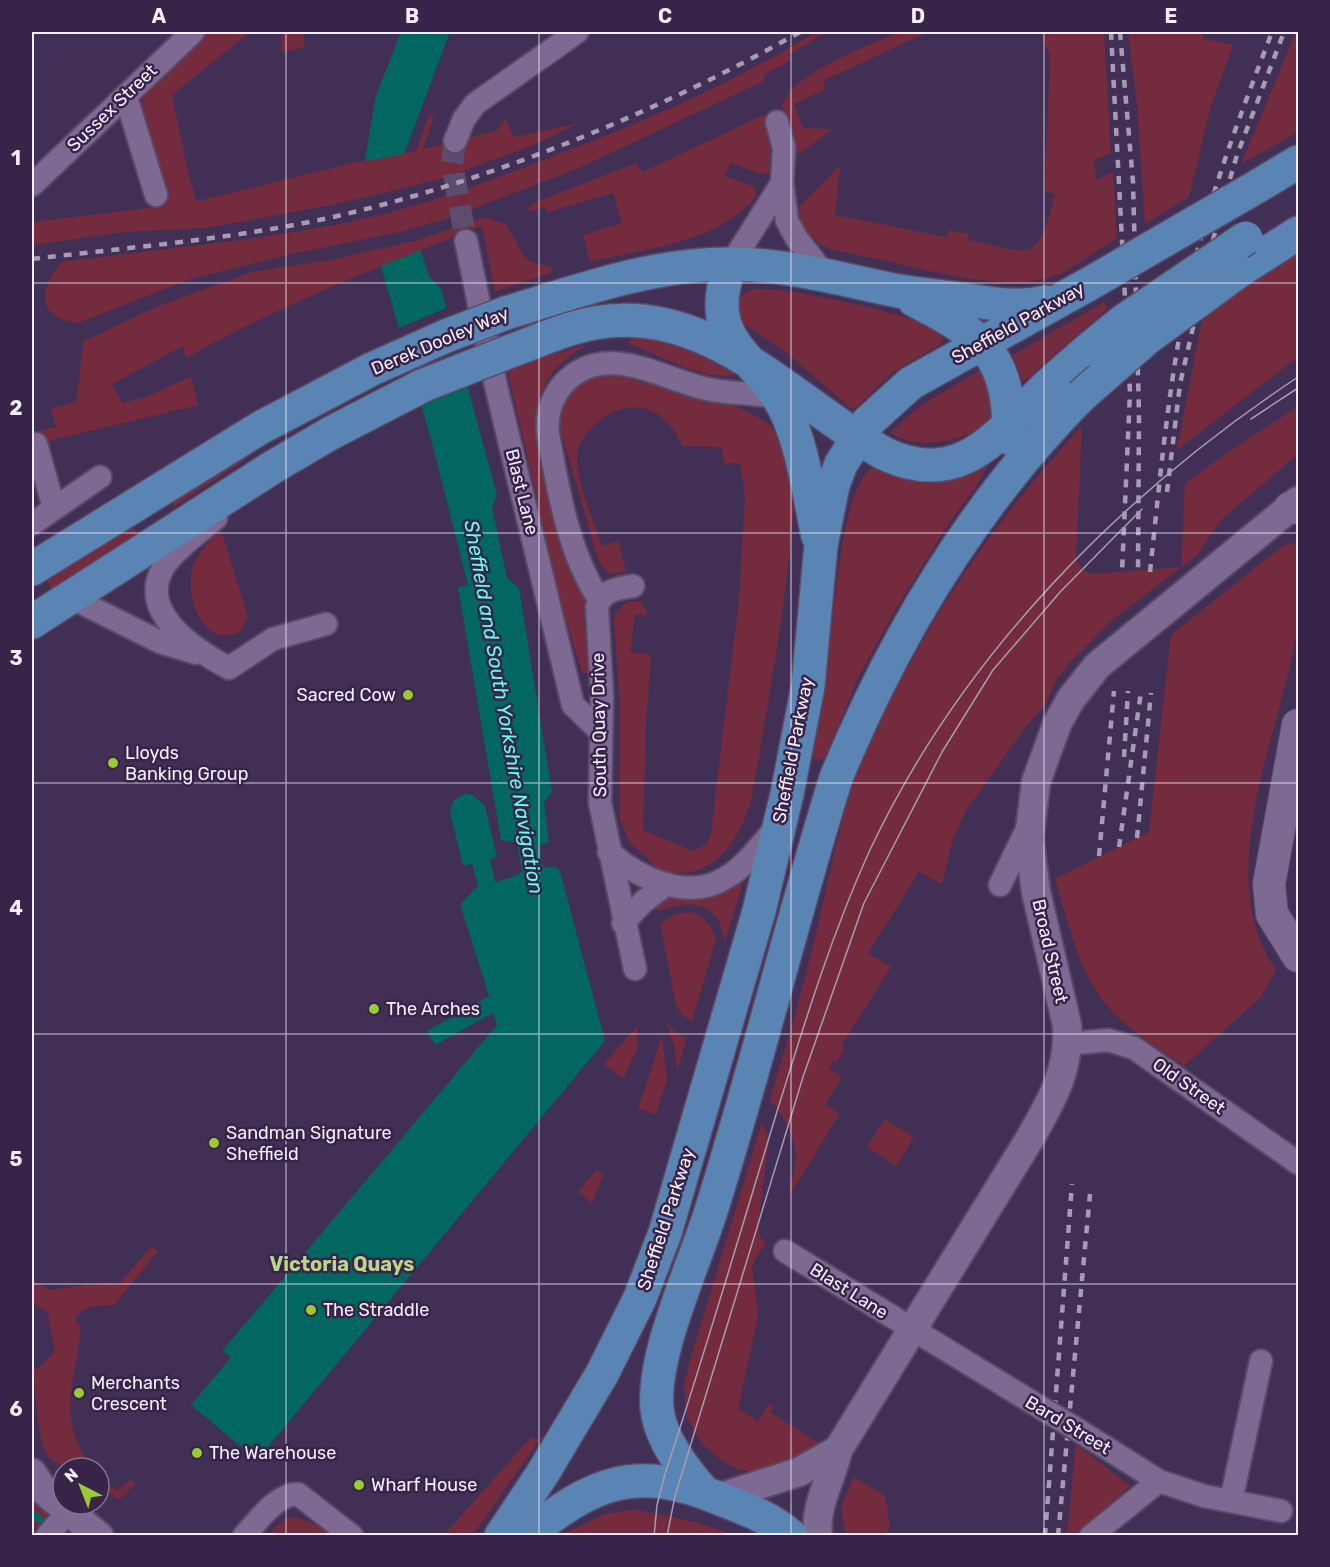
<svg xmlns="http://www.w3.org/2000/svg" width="1330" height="1567" font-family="Rubik,sans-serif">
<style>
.green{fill:#742b3e}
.water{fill:#016760}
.pier{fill:#422f55}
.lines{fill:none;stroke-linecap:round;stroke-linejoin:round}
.stream{stroke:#016760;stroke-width:7}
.minor-tunnel{stroke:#5d4c6e;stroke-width:22;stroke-dasharray:22 11;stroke-linecap:butt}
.minor-casing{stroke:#594a68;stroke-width:26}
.tertiary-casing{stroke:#594a68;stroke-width:32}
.secondary-casing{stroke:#594a68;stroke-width:34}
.trunk-casing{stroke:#594a68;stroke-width:36}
.minor{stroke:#7e6993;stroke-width:22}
.tertiary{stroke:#7e6993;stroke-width:28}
.secondary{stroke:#7e6993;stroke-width:32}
.trunk{stroke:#5a84b3;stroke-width:33}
.tram{stroke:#a89cb4;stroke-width:1.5}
.rail{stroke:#a89cb4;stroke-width:4.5;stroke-dasharray:8 8;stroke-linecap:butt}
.minor-bridge-casing{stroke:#594a68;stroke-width:26;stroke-linecap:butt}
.trunk-bridge-casing{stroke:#594a68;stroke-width:36;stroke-linecap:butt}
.minor-bridge{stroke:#7e6993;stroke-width:22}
.trunk-bridge{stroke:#5a84b3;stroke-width:33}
.grid{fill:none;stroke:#f4edfc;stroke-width:1.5;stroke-opacity:0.55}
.poi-dot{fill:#99cb35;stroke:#382449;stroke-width:2}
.labels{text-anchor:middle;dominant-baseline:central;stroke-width:5;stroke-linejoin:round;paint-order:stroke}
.street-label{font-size:18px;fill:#f4edfc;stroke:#382449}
.poi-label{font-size:18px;fill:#f4edfc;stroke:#382449;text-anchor:start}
.water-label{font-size:20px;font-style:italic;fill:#61fcee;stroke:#382449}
.neighbourhood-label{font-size:20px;font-weight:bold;fill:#b8d58e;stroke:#382449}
.neatline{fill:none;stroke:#f4edfc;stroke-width:2}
.grid-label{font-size:20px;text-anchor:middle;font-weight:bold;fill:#f4edfc}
</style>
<rect width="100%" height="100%" fill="#422f55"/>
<path class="green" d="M 206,32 L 250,32 L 172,95 L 189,178 L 197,201 L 353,163 L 416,151 L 430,112 L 433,119 L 423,149 L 496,131 L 505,119 L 514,137 L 580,123 L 531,146 L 441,179 L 332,205 L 206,228 L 125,232 L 32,245 L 32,222 L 165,206 C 158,182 132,122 143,99 C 152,80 190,48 206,32 Z
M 281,32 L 303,32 L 305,47 L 282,52 Z
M 815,32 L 827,32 L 790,54 L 791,60 L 764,75 L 764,81 L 577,169 L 446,219 L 400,232 L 287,255 L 190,279 L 78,323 C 36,318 38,289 62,262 C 158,249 255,241 350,222 C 418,208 484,183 549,158 C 640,123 733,84 815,32 Z
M 899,32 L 928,32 L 823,81 L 826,89 L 794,104 L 803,128 L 833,129 L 799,154 C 791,141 783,125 782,110 C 781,77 873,44 899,32 Z
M 1052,32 L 1104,32 L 1111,153 L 1094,160 L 1096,180 L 1113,172 L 1117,238 L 1065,272 L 1044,279 L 1019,283 L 962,278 L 831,249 C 813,242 799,227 799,207 L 840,166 L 835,215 L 947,237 L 948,230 L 969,234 L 968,240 C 1035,253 1037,266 1055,194 L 1045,191 L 1050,54 L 1042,37 Z
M 1128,32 L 1203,32 L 1203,39 L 1233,45 L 1210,109 L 1189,197 L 1145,224 L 1137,105 Z
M 1296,32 L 1298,132 L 1241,164 Z
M 765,114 L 770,137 L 770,171 L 761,174 L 730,163 L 725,176 L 755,187 L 756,197 C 714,244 648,248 590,262 L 583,235 L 622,223 L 613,193 L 548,212 L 545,207 L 525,213 L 533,203 L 636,163 L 643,172 Z
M 485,217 L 507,225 C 522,247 518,263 550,266 L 553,272 L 495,292 L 482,226 C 381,266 281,304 186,358 L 183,346 L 112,384 L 123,403 L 149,396 L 191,376 L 198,405 L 32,445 L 32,433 L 56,427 L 51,409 L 76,402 L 84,341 L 158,306 L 252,272 L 335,259 L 418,240 Z
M 1298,249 L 1298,357 L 1177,450 L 1203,315 Z
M 751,289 C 786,287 918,313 945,335 L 939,345 L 894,371 L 853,410 L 787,353 L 738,320 L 738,299 Z
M 1104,302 L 1108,308 L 1023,382 L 1013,355 Z
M 636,330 L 665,334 L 737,373 L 736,375 C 699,380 663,356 628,343 Z
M 588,344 C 561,361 542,376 538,410 L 587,595 L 584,620 L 589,673 L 583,674 L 563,611 L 507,368 Z
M 610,371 C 651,382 743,400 772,427 C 784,438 790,460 792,476 C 797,504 791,538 788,567 C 779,645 765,722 751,800 C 737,849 707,887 650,868 L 652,862 L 630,843 L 620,819 L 620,703 L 614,622 L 615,614 L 627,602 L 640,601 L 646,609 L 647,615 L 635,614 L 630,652 L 651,655 L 646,722 L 643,830 L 693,851 L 707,844 L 711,833 L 739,599 L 745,497 L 740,463 L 725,463 L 721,447 L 682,446 C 665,404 628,395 594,425 C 586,433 577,444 577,457 C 576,482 594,521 602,546 L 618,541 L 626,571 L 613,574 L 606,572 L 598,559 L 560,428 L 560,413 L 563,402 L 579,382 Z
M 979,371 L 984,372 C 987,381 994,393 995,402 C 998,434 939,446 916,442 C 907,441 899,438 890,433 L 920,406 Z
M 1298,406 L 1298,454 L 1223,518 L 1197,555 L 1114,619 L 1069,664 L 1056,680 L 1046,704 L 1027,725 L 965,812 L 952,842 L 942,884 L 919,872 L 868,953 L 891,967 L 841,1046 L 845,1048 L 836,1062 L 833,1061 L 829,1068 L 842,1077 L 825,1105 L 840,1114 L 790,1194 C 788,1186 794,1175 795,1166 C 799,1143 785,1117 770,1100 C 786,1045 803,990 816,934 C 829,880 838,827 856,775 C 868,744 883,714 899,684 C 949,587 1008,506 1082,426 L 1076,559 L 1083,570 L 1091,574 L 1181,567 L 1185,484 C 1221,455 1260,432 1298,406 Z
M 238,450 L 245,460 L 175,506 L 167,495 Z
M 989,462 L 976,487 L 950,521 L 891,617 L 858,678 L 824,760 L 809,757 C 816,721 824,685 829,649 C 835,611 841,489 872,468 L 909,478 Z
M 128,520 L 137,533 L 52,589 L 44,576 Z
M 221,530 L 248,617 L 242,630 C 205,654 183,596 193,567 C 198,552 209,541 221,530 Z
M 1298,542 C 1299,569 1302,598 1298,625 C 1283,729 1209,873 1276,970 L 1261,997 L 1184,1066 C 1162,1050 1136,1035 1117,1016 C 1079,980 1070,926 1055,879 L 1149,832 L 1171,635 L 1284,545 Z
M 747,869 L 725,942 C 719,901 692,899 659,911 L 654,905 Z
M 690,912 C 704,915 712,925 716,939 L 692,1021 L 682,1015 L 676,1005 L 661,928 L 661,923 L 673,915 Z
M 666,1021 L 672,1029 L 686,1039 L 677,1072 L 675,1047 Z
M 637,1026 L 637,1049 L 623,1079 L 604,1064 Z
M 662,1036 L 667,1080 L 656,1114 L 638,1109 Z
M 885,1119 L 914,1137 L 896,1166 L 867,1147 Z
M 762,1122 L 769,1139 L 758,1224 L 760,1236 L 765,1244 L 752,1265 L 758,1316 L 738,1408 L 758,1421 L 769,1404 L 774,1407 L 770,1412 L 819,1443 L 802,1458 L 758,1472 L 739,1470 L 724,1462 L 701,1443 L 687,1417 L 684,1385 L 689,1364 Z
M 597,1170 L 603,1175 L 592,1203 L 578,1192 Z
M 152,1246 L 158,1251 L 114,1305 C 98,1306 83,1304 75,1320 L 81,1327 C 76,1382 54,1418 93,1468 L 85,1468 L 79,1458 C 70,1462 61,1467 52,1460 C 36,1448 36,1389 33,1368 L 40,1367 L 55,1352 L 48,1313 L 32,1303 L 32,1281 L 49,1290 L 110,1282 L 118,1285 Z
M 531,1437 L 539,1440 L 473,1535 L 444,1535 Z
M 1076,1444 L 1130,1486 L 1076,1535 L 1067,1536 Z
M 99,1475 L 117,1491 L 130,1480 L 136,1483 L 119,1500 L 99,1486 Z
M 854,1477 L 885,1496 L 890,1527 L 885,1535 L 849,1535 L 845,1532 L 841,1506 Z
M 32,1491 C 45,1507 55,1511 39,1530 L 32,1526 Z
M 635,1509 L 695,1522 L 734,1535 L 561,1535 L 605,1514 Z
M 292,1516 L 315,1524 L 321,1522 L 336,1536 L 267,1536 L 279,1524 Z"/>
<path class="water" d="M 401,32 L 450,32 L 404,154 L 365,161 L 376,95 Z
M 421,250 L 429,276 L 441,289 L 497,495 L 492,507 L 507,578 L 519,588 L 552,792 L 544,802 L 549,842 L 540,845 L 541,863 L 545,868 L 555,866 L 560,871 L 605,1041 L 257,1460 L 191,1405 L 231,1357 L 223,1350 L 497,1025 L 493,1013 L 435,1045 L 427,1031 L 489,996 L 460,904 L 478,886 L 472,864 L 463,866 L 450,812 L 454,800 L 465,794 L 473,795 L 485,806 L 497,857 L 490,859 L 495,882 L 518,875 L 522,871 L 517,843 L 501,840 L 458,587 L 468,585 L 434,450 L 381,266 Z"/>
<path class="pier" d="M 449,307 L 470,384 L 418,406 L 396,329 Z"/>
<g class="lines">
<path class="stream" d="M 32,1513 L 46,1524"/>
<path class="minor-tunnel" d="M 455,141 L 452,163 L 466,241"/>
<g class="minor-casing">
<path id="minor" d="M 126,97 L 156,195
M 777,122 L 784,148 L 782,183 L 787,221 L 797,239 L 825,275
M 455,141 L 464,119 L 475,104 L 577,32
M 32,185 L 193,32
M 466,241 L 496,386 L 573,705 L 601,732
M 731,264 L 782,183
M 36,444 L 54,508
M 216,518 C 200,532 177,547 165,565 C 134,611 195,650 229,668 L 273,639 L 326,624
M 32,524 L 100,477
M 633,586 C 618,588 601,591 597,607 L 602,695 L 600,803 L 635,969
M 70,597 L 160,642 L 196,653
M 599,599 C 568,552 558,489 548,434 C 546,415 551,398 564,383 C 604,341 658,377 703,388 C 730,395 759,392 785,399
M 609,852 C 639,879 689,902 727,877 C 747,865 760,845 776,828
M 1000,885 L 1029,825
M 623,923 L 643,902 L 667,884
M 1068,1044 L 1108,1040 L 1134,1048 L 1298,1163
M 785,1251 L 1043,1409
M 1078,1430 L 1159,1481 L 1204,1496 L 1281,1511
M 1231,1501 L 1261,1361
M 47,1536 L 68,1512
M 244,1536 C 258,1521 276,1494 298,1494 L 352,1536
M 1091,1536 L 1159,1481"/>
</g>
<g class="tertiary-casing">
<path id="tertiary" d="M 32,1473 L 44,1491 L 99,1536
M 718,1498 L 799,1472 L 838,1450
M 818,1536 C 814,1505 832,1479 838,1450 L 1029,1140 C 1051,1102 1070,1070 1067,1025 L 1036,892 L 1029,838 L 1036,782 L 1057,724 L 1071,699 L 1097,666 L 1298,501"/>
</g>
<g class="secondary-casing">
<path id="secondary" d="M 1290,508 L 1298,507
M 1298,725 L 1269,884 L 1272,914 L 1298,956"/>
</g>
<g class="trunk-casing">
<path id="trunk" d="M 1258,186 L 1298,162
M 731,264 C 698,344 763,357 788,416 C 804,453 809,496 818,536
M 1239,271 L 1298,233
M 914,300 C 984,336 1010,356 1009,438
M 506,313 C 578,291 655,263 731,264 C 786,264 840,279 893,290 C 915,294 938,296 960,299 C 990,303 1016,309 1046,302
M 508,352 C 536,342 565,328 595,323 C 709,302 794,403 885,454 C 961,489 997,435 1044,389 C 1059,375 1074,362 1089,349
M 32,569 L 260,428 L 372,369
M 32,622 L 273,467 L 331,433 L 385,405
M 703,1491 C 684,1470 660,1438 657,1409 C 652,1355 693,1267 710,1214 C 756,1070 791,922 836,778 C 894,637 973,505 1081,396
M 501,1536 L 543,1473 L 602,1374 L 640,1298 L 665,1233 L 759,911 L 787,794 L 808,686 L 821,545 L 833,485 L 841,464 L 868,422 L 911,383 L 1089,284
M 526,1536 C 594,1482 634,1464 718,1498 C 745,1509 768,1516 791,1536"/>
</g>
<use href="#minor" class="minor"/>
<use href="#tertiary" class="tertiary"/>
<use href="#secondary" class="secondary"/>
<use href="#trunk" class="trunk"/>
<path class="tram" d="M 1251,419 L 1298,388
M 654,1536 L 657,1505 L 665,1474 C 704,1356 739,1237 775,1118 C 803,1028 830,938 869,852 C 961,656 1119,496 1298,377
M 667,1536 L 675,1496 L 803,1077 L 864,903 L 942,752 L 993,670 L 1061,591 L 1142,509"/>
<path class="rail" d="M 1111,32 L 1130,392 L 1122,572
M 1120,32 L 1133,182 L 1139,413 L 1138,571
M 32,259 C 132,247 234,239 333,217 C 491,181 658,112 800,32
M 1167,492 L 1180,384 L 1217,223 L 1237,155 L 1284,32
M 1150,572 C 1161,469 1170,366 1194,265 C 1213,185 1243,108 1272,32
M 1124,757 L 1128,691
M 1137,838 L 1151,693
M 1119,847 L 1141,692
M 1099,856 L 1114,691
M 1045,1536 L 1072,1184
M 1058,1536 L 1090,1194"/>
<g class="minor-bridge-casing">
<path id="minor-bridge" d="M 1043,1409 L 1078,1430"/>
</g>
<g class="trunk-bridge-casing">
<path id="trunk-bridge" d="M 1089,284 L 1258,186
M 1089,349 L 1122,322 L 1246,238
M 372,369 L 446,336 L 506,313
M 1081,396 L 1146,339 L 1239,271
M 385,405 L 424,385 L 508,352"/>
</g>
<use href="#minor-bridge" class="minor-bridge"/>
<use href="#trunk-bridge" class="trunk-bridge"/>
</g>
<path class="grid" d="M 286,32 L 286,1536M 539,32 L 539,1536M 791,32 L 791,1536M 1044,32 L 1044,1536M 32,283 L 1298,283M 32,533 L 1298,533M 32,783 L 1298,783M 32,1034 L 1298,1034M 32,1284 L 1298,1284"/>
<g class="poi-dot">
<circle cx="408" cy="695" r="6"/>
<circle cx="113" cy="763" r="6"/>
<circle cx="374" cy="1009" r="6"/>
<circle cx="214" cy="1143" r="6"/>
<circle cx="311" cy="1310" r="6"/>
<circle cx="79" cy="1393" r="6"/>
<circle cx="197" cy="1453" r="6"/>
<circle cx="359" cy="1485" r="6"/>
</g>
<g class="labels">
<g class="street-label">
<text transform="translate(112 108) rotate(-44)">Sussex Street</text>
<text transform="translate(1018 323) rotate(-29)">Sheffield Parkway</text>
<text transform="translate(440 341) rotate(-23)">Derek Dooley Way</text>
<text transform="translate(522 492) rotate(76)">Blast Lane</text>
<text transform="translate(599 725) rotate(-91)">South Quay Drive</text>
<text transform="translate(793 750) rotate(-79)">Sheffield Parkway</text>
<text transform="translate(1050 951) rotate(77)">Broad Street</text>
<text transform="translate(1189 1086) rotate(35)">Old Street</text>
<text transform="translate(666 1219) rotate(-72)">Sheffield Parkway</text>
<text transform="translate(849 1291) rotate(32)">Blast Lane</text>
<text transform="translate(1068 1425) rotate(31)">Bard Street</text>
</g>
<g class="poi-label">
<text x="396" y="695" text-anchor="end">Sacred Cow</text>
<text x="125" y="753">Lloyds<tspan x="125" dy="21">Banking Group</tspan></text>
<text x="386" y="1009">The Arches</text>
<text x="226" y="1133">Sandman Signature<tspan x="226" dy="21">Sheffield</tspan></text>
<text x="323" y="1310">The Straddle</text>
<text x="91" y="1383">Merchants<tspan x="91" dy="21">Crescent</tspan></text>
<text x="209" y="1453">The Warehouse</text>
<text x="371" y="1485">Wharf House</text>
</g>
<g class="water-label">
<text transform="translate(504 707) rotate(80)">Sheffield and South Yorkshire Navigation</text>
</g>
<g class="neighbourhood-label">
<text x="342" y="1264">Victoria Quays</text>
</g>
</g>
<rect width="1330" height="1567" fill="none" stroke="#382449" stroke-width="66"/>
<g transform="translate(81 1486) rotate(318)"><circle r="28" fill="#382449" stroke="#837491" stroke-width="1.5"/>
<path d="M0-4.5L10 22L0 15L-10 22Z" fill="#99cb35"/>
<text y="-9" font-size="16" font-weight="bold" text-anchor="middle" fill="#f4edfc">N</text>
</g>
<rect x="33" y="33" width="1264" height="1501" class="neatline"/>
<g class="grid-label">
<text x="159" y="23">A</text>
<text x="412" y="23">B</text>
<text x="665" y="23">C</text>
<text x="918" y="23">D</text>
<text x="1171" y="23">E</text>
<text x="16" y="165">1</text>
<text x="16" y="415">2</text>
<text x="16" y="665">3</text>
<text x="16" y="915">4</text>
<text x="16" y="1166">5</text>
<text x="16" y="1416">6</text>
</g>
</svg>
